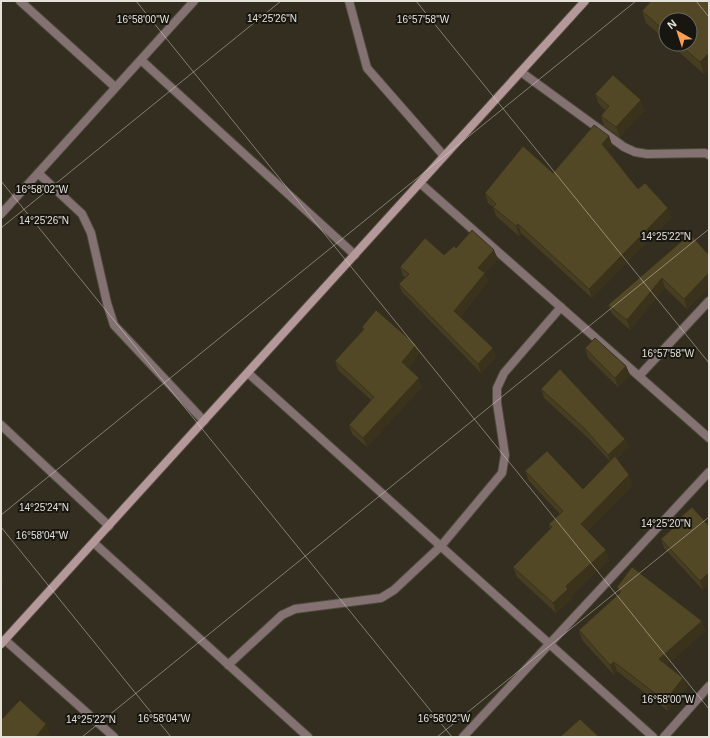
<svg xmlns="http://www.w3.org/2000/svg" width="710" height="738" font-family="Helvetica,sans-serif">
<style>
.lines{fill:none;stroke-linecap:round;stroke-linejoin:round}
.street-casing{stroke:#4f4b3d;stroke-width:10}
.secondary-casing{stroke:#4f4b3d;stroke-width:10}
.street{stroke:#847273;stroke-width:8}
.secondary{stroke:#b5989a;stroke-width:8}
.wall{fill:#473e21}
.shaded-wall{fill:#3a321b}
.building{fill:#534826;stroke:#3a321b}
.ticks{fill:none;stroke:#e4e1d8;stroke-width:1;stroke-opacity:0.45}
.ticks-label{font-size:10px;text-anchor:middle;fill:#e4e1d8;stroke:#181610;stroke-width:4;stroke-linejoin:round;paint-order:stroke}
</style>
<rect width="100%" height="100%" fill="#332e1f"/>
<g class="lines">
<g class="street-casing">
<path id="street" d="M 20,1 L 115,87
M 349,1 L 367,68 L 444,156
M 141,60 L 355,255
M 521,72 L 624,147 L 635,152 L 647,154 L 705,153 L 709,155
M 38,173 L 82,214 L 91,233 L 107,303 L 114,325 L 204,421
M 420,183 L 709,438
M 1,214 L 194,1
M 248,373 L 653,737
M 639,376 L 709,301
M 1,425 L 109,526
M 94,543 L 308,737
M 5,640 L 114,737
M 228,665 L 282,615 L 295,609 L 381,598 L 394,590 L 441,546 L 502,473 L 505,455 L 497,403 L 497,388 L 504,373 L 561,307
M 463,737 L 709,472
M 664,737 L 709,686"/>
</g>
<g class="secondary-casing">
<path id="secondary" d="M 1,644 L 585,1"/>
</g>
<use href="#street" class="street"/>
<use href="#secondary" class="secondary"/>
</g>
<path class="wall" d="M 709,1 L 709,69 L 704,74 L 670,44 L 690,44 L 666,20 L 666,40 L 646,23 L 642,11 Z
M 595,94 L 644,111 L 620,137 L 604,126 L 601,116 L 605,110 L 599,104 Z
M 609,136 L 612,145 L 607,150 L 638,189 L 672,217 L 592,298 L 521,233 L 519,236 L 496,216 L 493,207 L 488,203 L 485,193 L 553,173 Z
M 444,255 L 498,259 L 485,273 L 488,282 L 460,317 L 496,357 L 481,373 L 402,292 L 399,284 L 405,277 L 403,276 L 400,267 Z
M 709,255 L 709,287 L 687,309 L 665,288 L 630,330 L 612,314 L 608,305 Z
M 362,327 L 416,345 L 419,354 L 409,368 L 422,387 L 367,447 L 352,434 L 349,425 L 371,400 L 338,370 L 335,361 L 363,330 Z
M 585,348 L 626,366 L 630,375 L 618,387 L 588,358 Z
M 541,389 L 625,439 L 628,448 L 617,458 L 633,485 L 587,531 L 609,560 L 571,596 L 572,599 L 556,613 L 517,577 L 513,567 L 550,529 L 549,524 L 560,514 L 529,481 L 525,471 L 583,489 L 610,461 L 588,438 L 544,398 Z
M 692,507 L 703,590 L 664,548 L 661,539 L 672,529 L 671,526 Z
M 617,587 L 702,621 L 705,631 L 667,665 L 683,678 L 687,687 L 668,711 L 617,671 L 614,675 L 582,640 L 579,630 L 619,594 Z"/>
<path class="shaded-wall" d="M 709,53 L 709,69 L 704,74 L 700,62 Z
M 641,100 L 644,111 L 620,137 L 616,127 Z
M 609,136 L 612,145 L 605,153 L 602,144 Z
M 668,208 L 672,217 L 592,298 L 589,289 Z
M 518,224 L 521,233 L 519,236 L 516,226 Z
M 494,250 L 498,259 L 481,277 L 478,268 Z
M 485,273 L 488,282 L 457,320 L 454,311 Z
M 709,273 L 709,287 L 687,309 L 684,299 Z
M 662,278 L 665,288 L 630,330 L 627,320 Z
M 416,345 L 419,354 L 406,372 L 402,362 Z
M 493,348 L 496,357 L 481,373 L 478,364 Z
M 626,366 L 630,375 L 618,387 L 615,378 Z
M 419,378 L 422,387 L 367,447 L 363,438 Z
M 625,439 L 628,448 L 611,463 L 608,455 Z
M 629,475 L 633,485 L 584,534 L 581,524 Z
M 606,550 L 609,560 L 571,596 L 572,599 L 556,613 L 553,603 L 566,586 Z
M 1,573 L 4,582 L 1,585 Z
M 709,573 L 709,585 L 703,590 L 700,581 Z
M 702,621 L 705,631 L 663,669 L 659,659 Z
M 614,662 L 617,671 L 614,675 L 610,665 Z
M 683,678 L 687,687 L 668,711 L 665,701 Z
M 46,724 L 51,737 L 36,737 Z"/>
<path class="building" d="M 651,1 L 709,1 L 709,53 L 700,62 L 679,44 L 690,44 L 690,20 L 666,20 L 666,32 L 642,11 Z
M 613,75 L 641,100 L 616,127 L 601,116 L 609,106 L 595,94 Z
M 594,125 L 609,136 L 602,144 L 638,189 L 645,183 L 668,208 L 589,289 L 518,224 L 516,226 L 493,207 L 496,204 L 485,193 L 523,146 L 553,173 Z
M 472,230 L 494,250 L 478,268 L 485,273 L 454,311 L 493,348 L 478,364 L 399,284 L 409,274 L 400,267 L 425,238 L 444,255 L 454,246 L 456,248 Z
M 690,234 L 709,255 L 709,273 L 684,299 L 662,278 L 627,320 L 608,305 Z
M 376,310 L 416,345 L 402,362 L 419,378 L 363,438 L 349,425 L 374,397 L 335,361 L 364,329 L 362,327 Z
M 595,338 L 626,366 L 615,378 L 585,348 Z
M 560,369 L 625,439 L 608,455 L 585,429 L 541,389 Z
M 547,451 L 583,489 L 615,456 L 629,475 L 581,524 L 606,550 L 566,586 L 568,589 L 553,603 L 513,567 L 552,527 L 549,524 L 563,511 L 525,471 Z
M 692,507 L 709,526 L 709,573 L 700,581 L 661,539 L 673,528 L 671,526 Z
M 632,567 L 702,621 L 659,659 L 683,678 L 665,701 L 614,662 L 610,665 L 579,630 L 621,592 L 617,587 Z
M 20,700 L 46,724 L 36,737 L 1,737 L 1,720 Z
M 580,719 L 599,737 L 560,737 Z"/>
<path class="ticks" d="M 136,1 L 709,709M 416,1 L 709,363M 696,1 L 709,17M 1,181 L 452,737M 1,228 L 281,1M 1,515 L 636,1M 1,527 L 171,737M 82,737 L 709,229M 437,737 L 709,517"/>
<g class="ticks-label">
<text x="272" y="22">14°25'26"N</text>
<text x="143" y="23">16°58'00"W</text>
<text x="423" y="23">16°57'58"W</text>
<text x="42" y="193">16°58'02"W</text>
<text x="44" y="224">14°25'26"N</text>
<text x="666" y="240">14°25'22"N</text>
<text x="668" y="357">16°57'58"W</text>
<text x="44" y="511">14°25'24"N</text>
<text x="666" y="527">14°25'20"N</text>
<text x="42" y="539">16°58'04"W</text>
<text x="668" y="703">16°58'00"W</text>
<text x="164" y="722">16°58'04"W</text>
<text x="444" y="722">16°58'02"W</text>
<text x="91" y="723">14°25'22"N</text>
</g>
<rect width="710" height="738" fill="none" stroke="#e4e1d8" stroke-width="4"/>
<g transform="translate(678 32) rotate(321)"><circle r="19" fill="#181610" stroke="#6a6760"/>
<path d="M0-3L7 15L0 10L-7 15Z" fill="#fb9e52"/>
<text y="-6" font-size="11" font-weight="bold" text-anchor="middle" fill="#e4e1d8">N</text>
</g>
</svg>
